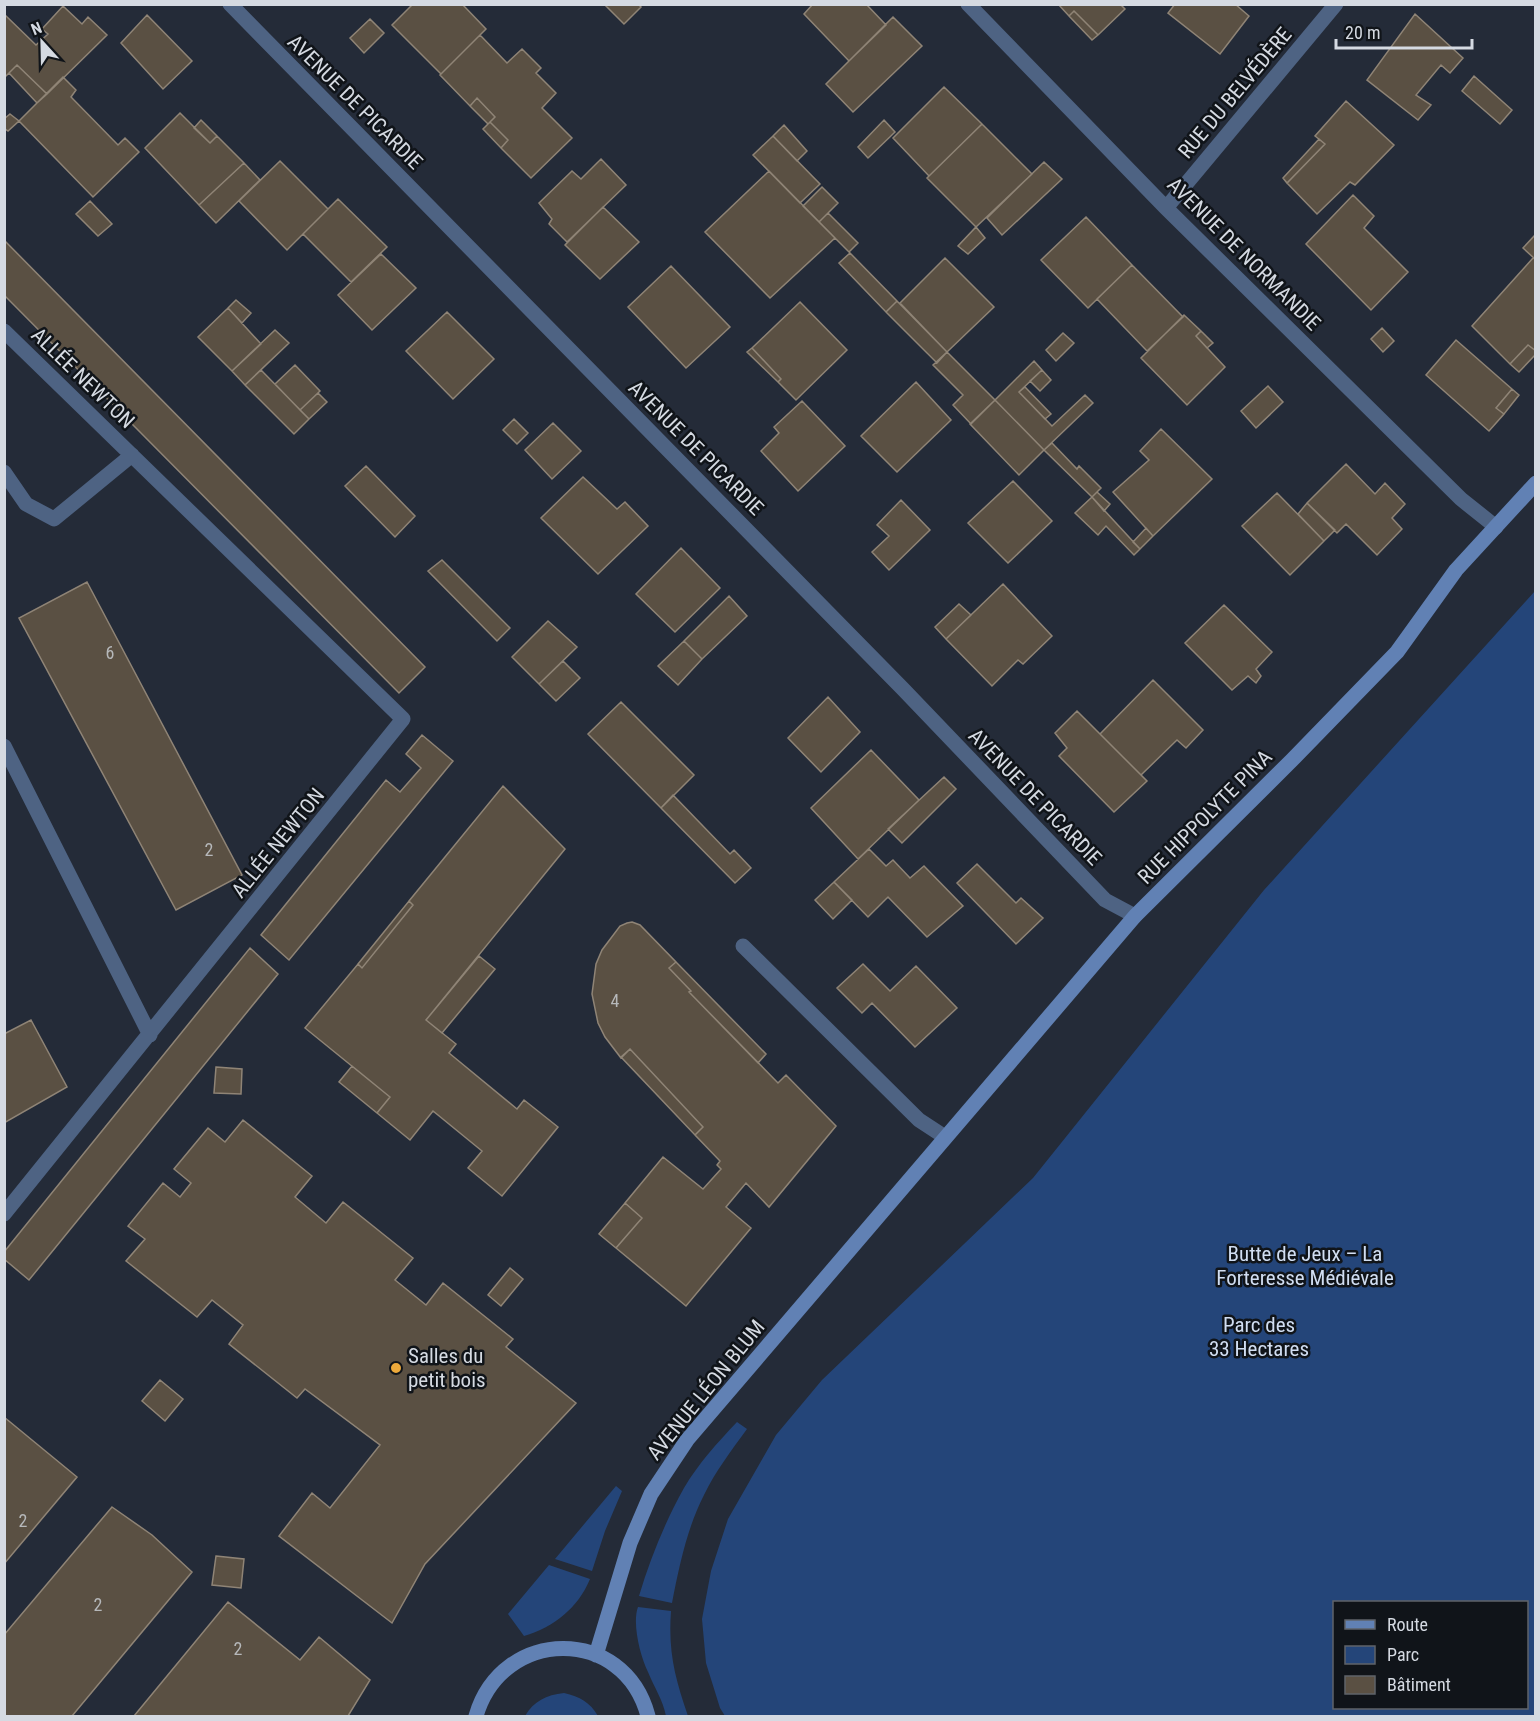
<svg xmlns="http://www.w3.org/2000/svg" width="1540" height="1721" font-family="'Roboto Condensed',sans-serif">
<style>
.green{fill:#244579;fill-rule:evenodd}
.building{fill:#5a5043;stroke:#8f8476;stroke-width:1.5}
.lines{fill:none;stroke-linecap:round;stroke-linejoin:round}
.service{stroke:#4e6383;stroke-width:15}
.minor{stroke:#4e6383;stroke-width:15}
.secondary{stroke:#6181b4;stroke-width:15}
.poi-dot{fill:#eca93b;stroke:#101419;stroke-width:2}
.labels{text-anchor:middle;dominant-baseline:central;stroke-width:5;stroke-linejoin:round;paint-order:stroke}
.number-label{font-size:18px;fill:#b6b8ba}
.street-label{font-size:21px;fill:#d5dae2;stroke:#101419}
.park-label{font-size:21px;fill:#d1def2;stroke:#101419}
.poi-label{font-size:21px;fill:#d5dae2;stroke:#101419;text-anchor:start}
</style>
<rect width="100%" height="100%" fill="#242b38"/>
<path class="green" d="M 1535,591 L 1535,1716 L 725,1716 L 720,1708 L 706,1663 L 702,1619 L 711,1571 L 728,1519 L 776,1435 L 822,1380 L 1033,1178 L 1264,890 ZM 1334,1602 L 1526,1602 L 1526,1708 L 1334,1708 Z
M 737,1422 L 747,1429 C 731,1451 715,1472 704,1495 C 687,1528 679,1567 672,1603 L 639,1596 C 650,1559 665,1522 684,1488 C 698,1464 718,1442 737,1422 Z
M 616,1486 L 622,1491 L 605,1531 L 592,1571 L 555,1559 Z
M 549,1565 L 590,1579 C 578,1608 554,1627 524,1636 L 508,1614 Z
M 638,1607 L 671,1611 C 668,1652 675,1678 688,1716 L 666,1716 C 663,1700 654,1687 648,1672 C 640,1656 632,1623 638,1607 Z
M 564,1693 C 580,1697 590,1702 598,1716 L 525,1716 C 534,1701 546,1695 564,1693 Z"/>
<path class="building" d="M 413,4 L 462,4 L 486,29 L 441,74 L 392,25 Z
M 608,4 L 638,4 L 641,7 L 624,24 L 606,6 Z
M 813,4 L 866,4 L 886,25 L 849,61 L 804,14 Z
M 1058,4 L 1120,4 L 1125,9 L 1098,35 L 1074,11 L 1069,16 Z
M 1175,4 L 1235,4 L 1249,16 L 1220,54 L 1168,13 Z
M 63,6 L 82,24 L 88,17 L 107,35 L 47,94 L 17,65 L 4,78 L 4,14 L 36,45 L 48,34 L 42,29 Z
M 1074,11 L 1098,35 L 1092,40 L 1069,16 Z
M 1415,14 L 1463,58 L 1450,73 L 1441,65 L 1416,95 L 1431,105 L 1418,120 L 1367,80 Z
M 147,15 L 192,61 L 163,89 L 121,43 Z
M 893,17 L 922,46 L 853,112 L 826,84 Z
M 370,19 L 384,33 L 364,53 L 350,38 Z
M 480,35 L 507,63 L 522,49 L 541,68 L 536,73 L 556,93 L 542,108 L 572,138 L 531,178 L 501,148 L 508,140 L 490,122 L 495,117 L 477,98 L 470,106 L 440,75 Z
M 17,65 L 47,94 L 37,103 L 9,73 Z
M 1474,76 L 1512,110 L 1500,124 L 1462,91 Z
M 63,77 L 76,90 L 71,97 L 118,145 L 125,138 L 139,152 L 93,197 L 19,121 Z
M 944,87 L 982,124 L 929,176 L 893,138 Z
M 477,98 L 495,117 L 488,124 L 470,106 Z
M 1346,101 L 1394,145 L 1355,185 L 1350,182 L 1317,214 L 1287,183 L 1325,144 L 1315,136 Z
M 180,113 L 210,143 L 217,136 L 244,163 L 199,205 L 145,148 Z
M 10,114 L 19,121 L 8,131 L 4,128 L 4,119 Z
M 201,120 L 217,136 L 210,143 L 194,128 Z
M 884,120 L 895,132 L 868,158 L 858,147 Z
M 490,122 L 508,140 L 501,148 L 483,129 Z
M 982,124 L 1032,174 L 976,227 L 927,178 Z
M 784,125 L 807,151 L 797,161 L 773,136 Z
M 773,136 L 820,184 L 800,203 L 753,155 Z
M 1319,139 L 1325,144 L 1287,183 L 1283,178 Z
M 601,159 L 626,185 L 567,242 L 549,224 L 552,219 L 539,203 L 572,171 L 581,179 Z
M 280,161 L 328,209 L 287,250 L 239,201 Z
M 1044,162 L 1062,179 L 1002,235 L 987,218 Z
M 244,163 L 260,180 L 216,223 L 199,205 Z
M 769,171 L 835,238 L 770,298 L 705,232 Z
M 822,187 L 838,203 L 819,222 L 803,206 Z
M 1353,195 L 1374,216 L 1364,228 L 1408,272 L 1371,310 L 1306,244 Z
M 338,199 L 387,247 L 351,282 L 303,234 Z
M 90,201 L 112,224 L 98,236 L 76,214 Z
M 603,207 L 639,242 L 600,279 L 565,245 Z
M 828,213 L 858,243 L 849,252 L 819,222 Z
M 1086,217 L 1132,265 L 1088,308 L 1041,260 Z
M 976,227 L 985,238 L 968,254 L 958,246 Z
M 1536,234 L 1536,260 L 1523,248 Z
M 4,240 L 425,667 L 399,693 L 4,295 Z
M 850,253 L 897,301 L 886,312 L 839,263 Z
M 381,254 L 416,288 L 372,330 L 338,295 Z
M 945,258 L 994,307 L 947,352 L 900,303 Z
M 1533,258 L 1536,260 L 1536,351 L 1528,345 L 1510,364 L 1472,326 Z
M 1132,265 L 1183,317 L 1147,351 L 1097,299 Z
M 671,266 L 730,327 L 686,368 L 628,307 Z
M 236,300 L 251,313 L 242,323 L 228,308 Z
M 897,301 L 947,352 L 937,363 L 886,312 Z
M 800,302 L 847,350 L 796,400 L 778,382 L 781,379 L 752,348 Z
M 228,308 L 261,344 L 232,371 L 198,337 Z
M 447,312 L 494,359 L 453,399 L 406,351 Z
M 1184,315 L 1201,331 L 1196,336 L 1225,367 L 1187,405 L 1141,358 Z
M 1382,328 L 1394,341 L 1383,352 L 1371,339 Z
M 275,330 L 289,343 L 245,385 L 232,371 Z
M 1201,331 L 1213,343 L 1207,348 L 1196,336 Z
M 1063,333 L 1074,343 L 1056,361 L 1046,350 Z
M 1456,340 L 1512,389 L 1496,408 L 1504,414 L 1489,431 L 1426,375 Z
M 1528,345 L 1536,351 L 1536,354 L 1519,372 L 1510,364 Z
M 752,348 L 781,379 L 778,382 L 747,352 Z
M 947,352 L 995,400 L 971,424 L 953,405 L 963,395 L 933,365 Z
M 1034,361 L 1042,370 L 1019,392 L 1052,426 L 1085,395 L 1093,403 L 1044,450 L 995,400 Z
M 295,365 L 320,391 L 300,410 L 275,384 Z
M 261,370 L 309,419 L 294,434 L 245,385 Z
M 1042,370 L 1051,380 L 1040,391 L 1030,381 Z
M 916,382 L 951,420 L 897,472 L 861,436 Z
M 1268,386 L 1283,402 L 1256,428 L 1241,411 Z
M 1025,387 L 1051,414 L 1045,419 L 1019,392 Z
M 1512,389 L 1519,395 L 1504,414 L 1496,408 Z
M 318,393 L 327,402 L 309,419 L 300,410 Z
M 995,400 L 1044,450 L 1019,475 L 970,424 Z
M 802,401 L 845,446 L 798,491 L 761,451 L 779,433 L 774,427 Z
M 514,419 L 528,433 L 517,444 L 503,430 Z
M 553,423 L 581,451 L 552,479 L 525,450 Z
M 1161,429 L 1212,479 L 1153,536 L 1113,492 L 1149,460 L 1140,451 Z
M 1052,443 L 1077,469 L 1079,466 L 1101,488 L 1092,497 L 1044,450 Z
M 1346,464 L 1375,494 L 1385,483 L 1405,504 L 1392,518 L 1402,529 L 1377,555 L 1346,524 L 1337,533 L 1307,503 Z
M 366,466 L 415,516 L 395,537 L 345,486 Z
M 583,477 L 617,509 L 625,502 L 648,526 L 598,574 L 541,518 Z
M 1013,481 L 1052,521 L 1008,563 L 968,523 Z
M 1097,492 L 1110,504 L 1104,511 L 1092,497 Z
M 1277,493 L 1324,541 L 1290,575 L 1242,526 Z
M 1092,497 L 1140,549 L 1134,555 L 1106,526 L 1098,535 L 1075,513 Z
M 901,500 L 930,530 L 889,570 L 872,552 L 889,536 L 877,525 Z
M 1307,503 L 1335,530 L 1324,541 L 1298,514 Z
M 1146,528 L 1153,536 L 1140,549 L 1133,542 Z
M 681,548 L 720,588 L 675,632 L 636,594 Z
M 442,560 L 510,628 L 497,641 L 428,571 Z
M 87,582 L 242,875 L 176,910 L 19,618 Z
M 1003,584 L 1052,636 L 1023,664 L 1018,660 L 992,686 L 946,639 Z
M 729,596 L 747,616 L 702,659 L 684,641 Z
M 959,604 L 971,615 L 946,639 L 935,627 Z
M 1224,605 L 1272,652 L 1256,669 L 1261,676 L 1256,683 L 1248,676 L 1232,690 L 1185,643 Z
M 548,621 L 577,647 L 539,684 L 512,657 Z
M 684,641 L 702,659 L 678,685 L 658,666 Z
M 563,661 L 580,678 L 556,701 L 539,684 Z
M 1153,680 L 1203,730 L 1186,748 L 1177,740 L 1141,775 L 1100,734 Z
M 828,697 L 860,732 L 821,772 L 788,738 Z
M 621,702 L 694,775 L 661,808 L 588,734 Z
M 1077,711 L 1147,781 L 1114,812 L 1059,756 L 1067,748 L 1055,733 Z
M 422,735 L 453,761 L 289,960 L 261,935 L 386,780 L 400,792 L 421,768 L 406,754 Z
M 871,750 L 919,800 L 858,859 L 811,808 Z
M 944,777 L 956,789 L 902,843 L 888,829 Z
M 503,786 L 565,849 L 426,1020 L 456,1044 L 449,1053 L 517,1109 L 524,1100 L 558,1127 L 502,1196 L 468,1168 L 482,1151 L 433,1111 L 410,1140 L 377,1113 L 390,1097 L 305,1028 L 358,964 L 362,968 L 413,905 L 409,901 Z
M 673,795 L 730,854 L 734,850 L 751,868 L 735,883 L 661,808 Z
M 869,849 L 886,866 L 893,860 L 910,878 L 924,866 L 963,906 L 927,937 L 888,897 L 868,917 L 834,882 Z
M 977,864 L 1016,903 L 1021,898 L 1043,918 L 1016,944 L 957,883 Z
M 834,882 L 852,900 L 833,919 L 815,900 Z
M 409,901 L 413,905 L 362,968 L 358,964 Z
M 632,922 L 640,925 L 676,962 L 669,968 L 691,991 L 689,992 L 778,1083 L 786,1075 L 836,1126 L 769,1207 L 746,1183 L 726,1207 L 751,1228 L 686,1306 L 616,1248 L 642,1218 L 625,1203 L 663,1157 L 703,1189 L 721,1169 L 717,1165 L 720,1161 L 695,1135 L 703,1127 L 630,1049 L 621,1058 L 605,1037 L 598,1023 L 592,994 L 596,964 L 602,950 L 620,926 L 627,923 Z
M 250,948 L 278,974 L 29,1280 L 4,1259 L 4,1252 Z
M 479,956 L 495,969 L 442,1033 L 426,1020 Z
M 676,962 L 766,1054 L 758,1063 L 689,992 L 691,991 L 669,968 Z
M 863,964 L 890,991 L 916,966 L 957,1008 L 915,1047 L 872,1003 L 862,1013 L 837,988 Z
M 31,1020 L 67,1087 L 4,1123 L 4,1034 Z
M 630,1049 L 703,1127 L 695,1135 L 621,1057 Z
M 352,1066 L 390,1097 L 377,1113 L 339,1082 Z
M 216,1067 L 242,1069 L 241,1094 L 214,1093 Z
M 243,1120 L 312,1176 L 295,1197 L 326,1223 L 343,1202 L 413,1258 L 395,1280 L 426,1305 L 443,1283 L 513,1339 L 506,1347 L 576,1403 L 425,1564 L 392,1623 L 279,1536 L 312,1493 L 330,1508 L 380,1445 L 305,1389 L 297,1398 L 229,1344 L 243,1325 L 212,1300 L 197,1317 L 126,1261 L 145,1239 L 128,1226 L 163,1183 L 180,1197 L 191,1183 L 174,1169 L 208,1128 L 225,1142 Z
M 625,1203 L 642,1218 L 616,1248 L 599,1234 Z
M 510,1268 L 523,1279 L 501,1306 L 488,1295 Z
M 160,1380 L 183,1399 L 165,1421 L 142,1401 Z
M 4,1417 L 77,1477 L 4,1564 Z
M 112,1507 L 152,1535 L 192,1572 L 72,1716 L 4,1716 L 4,1635 Z
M 216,1556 L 244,1559 L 241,1588 L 212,1585 Z
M 228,1602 L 300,1660 L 319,1637 L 370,1680 L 348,1716 L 134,1716 Z"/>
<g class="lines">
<path class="service" d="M 4,331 L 403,719 L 4,1214
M 4,472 L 26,504 L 54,519 L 132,455
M 4,746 L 150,1035"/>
<path class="minor" d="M 230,4 L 903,689 L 1105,900 L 1135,916
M 968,4 L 1166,208 L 1461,499 L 1496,527
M 1166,208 L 1336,4
M 743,946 L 919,1120 L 945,1137"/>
<path class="secondary" d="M 596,1655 L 630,1543 L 651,1494 L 687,1440 L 1135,916 L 1292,760 L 1397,652 L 1456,570 L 1536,483
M 476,1716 C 502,1627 624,1625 648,1716"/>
</g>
<circle class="poi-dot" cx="396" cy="1368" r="6"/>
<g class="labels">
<g class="number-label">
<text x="110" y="652">6</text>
<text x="209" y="849">2</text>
<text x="615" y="1000">4</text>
<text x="23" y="1520">2</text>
<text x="98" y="1604">2</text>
<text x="238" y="1648">2</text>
</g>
<g class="street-label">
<text transform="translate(1235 93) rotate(-50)">RUE DU BELVÉDÈRE</text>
<text transform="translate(355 102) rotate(45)">AVENUE DE PICARDIE</text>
<text transform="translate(1244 254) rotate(45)">AVENUE DE NORMANDIE</text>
<text transform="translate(83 378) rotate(44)">ALLÉE NEWTON</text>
<text transform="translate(696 448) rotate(45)">AVENUE DE PICARDIE</text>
<text transform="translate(1035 797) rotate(46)">AVENUE DE PICARDIE</text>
<text transform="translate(1205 817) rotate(-45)">RUE HIPPOLYTE PINA</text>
<text transform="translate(278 843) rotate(-51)">ALLÉE NEWTON</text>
<text transform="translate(706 1390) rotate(-51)">AVENUE LÉON BLUM</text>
</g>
<g class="park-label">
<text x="1305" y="1254">Butte de Jeux – La<tspan x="1305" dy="24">Forteresse Médiévale</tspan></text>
<text x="1259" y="1325">Parc des<tspan x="1259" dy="24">33 Hectares</tspan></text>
</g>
<g class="poi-label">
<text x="408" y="1356">Salles du<tspan x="408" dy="24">petit bois</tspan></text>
</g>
</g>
<rect width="1540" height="1721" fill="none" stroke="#d5dae2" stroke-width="12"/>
<rect x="1333" y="1601" width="195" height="108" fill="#101419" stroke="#5f6369" stroke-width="1.5"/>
<rect x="1345" y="1620" width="30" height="9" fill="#6181b4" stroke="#5f6369" stroke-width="1.5"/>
<text x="1387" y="1631" font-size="18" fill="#d5dae2">Route</text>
<rect x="1345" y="1646" width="30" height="18" fill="#244579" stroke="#5f6369" stroke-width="1.5"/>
<text x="1387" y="1661" font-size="18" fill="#d5dae2">Parc</text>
<rect x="1345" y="1676" width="30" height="18" fill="#5a5043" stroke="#5f6369" stroke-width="1.5"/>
<text x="1387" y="1691" font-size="18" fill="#d5dae2">Bâtiment</text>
<g transform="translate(42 42) rotate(338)" stroke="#101419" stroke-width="4.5" paint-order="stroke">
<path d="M0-4.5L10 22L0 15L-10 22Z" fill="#d5dae2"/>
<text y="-9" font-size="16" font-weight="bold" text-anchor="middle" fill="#d5dae2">N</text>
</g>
<path d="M1336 39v9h136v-9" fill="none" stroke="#d5dae2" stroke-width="3"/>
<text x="1345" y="39" font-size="18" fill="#d5dae2" stroke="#101419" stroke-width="4.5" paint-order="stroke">20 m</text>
</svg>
